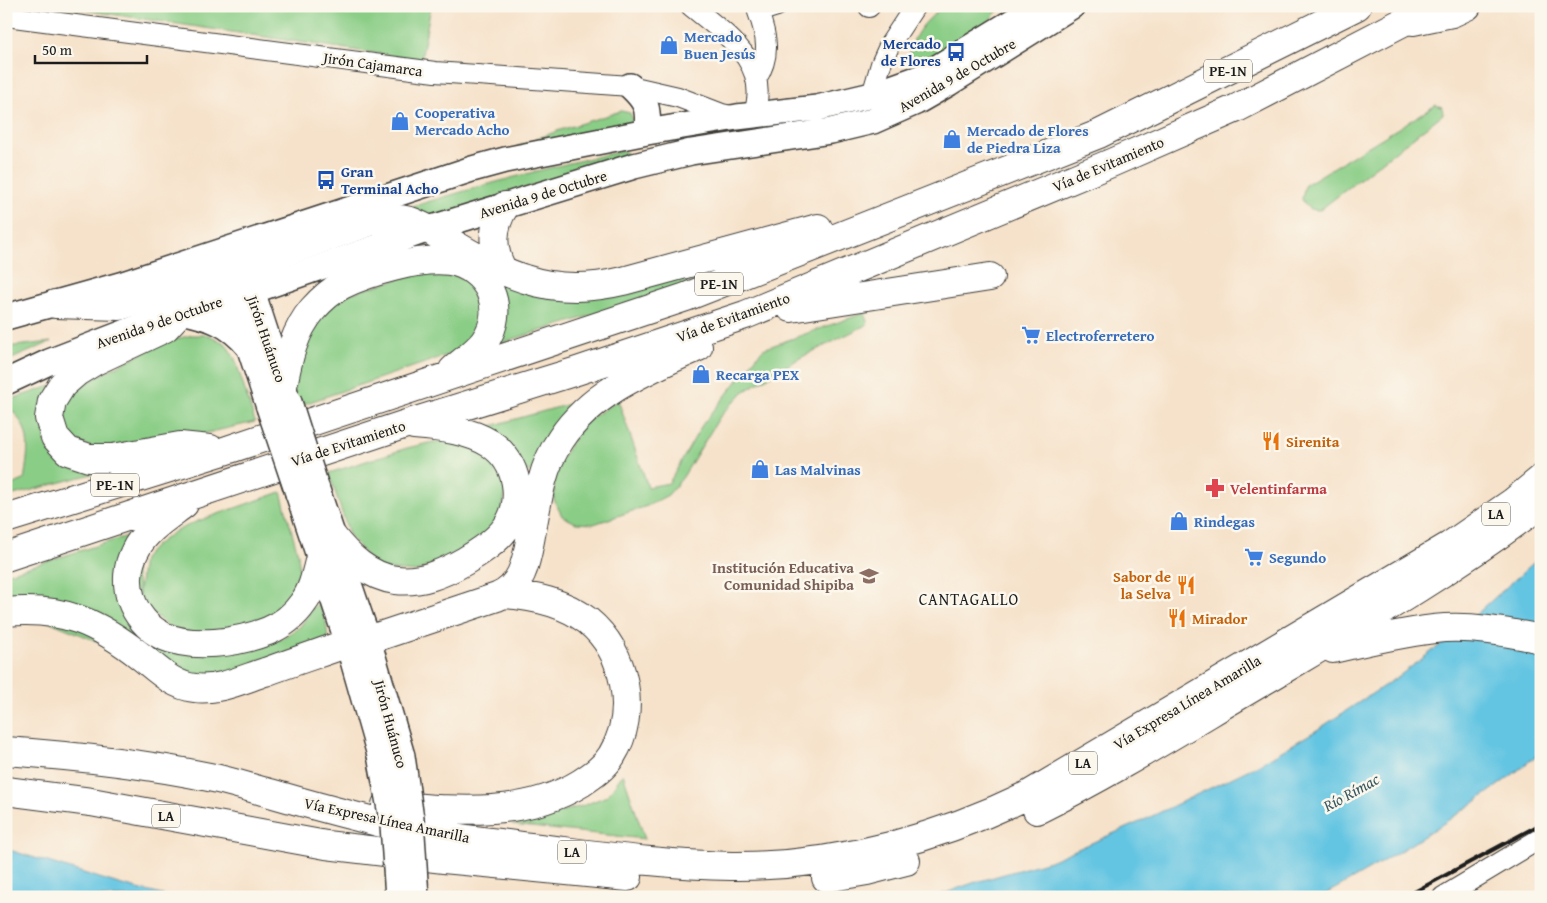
<svg xmlns="http://www.w3.org/2000/svg" width="1547" height="903" font-family="'Gentium Book Plus',serif">
<style>
.green{fill:#8acd86;stroke:#537451}
.water{fill:#64c5e2;stroke:#40707f}
.lines{fill:none;stroke-linecap:round;stroke-linejoin:round}
.minor-casing{stroke:#3d3a36;stroke-width:22}
.major-casing{stroke:#3d3a36;stroke-width:28}
.highway-casing{stroke:#3d3a36;stroke-width:30}
.minor{stroke:#fff;stroke-width:20}
.major{stroke:#fff;stroke-width:25}
.highway{stroke:#fff;stroke-width:28}
.rail{stroke:#1c1c1c;stroke-width:4}
.major-bridge-casing{stroke:#3d3a36;stroke-width:28;stroke-linecap:butt}
.major-bridge{stroke:#fff;stroke-width:25}
.labels{text-anchor:middle;dominant-baseline:central;stroke-width:5;stroke-linejoin:round;paint-order:stroke}
.shield{fill:#fbf7ec;stroke:#5f5e5a;stroke-width:1}
.shield-label{font-size:14px;font-weight:bold;fill:#1c1c1c}
.shop-label{font-size:15px;font-weight:bold;fill:#366cbe;stroke:#fbf7ec;text-anchor:start}
.transit-label{font-size:15px;font-weight:bold;fill:#164399;stroke:#fbf7ec;text-anchor:end}
.street-label{font-size:15px;fill:#1c1c1c;stroke:#fbf7ec}
.food-label{font-size:15px;font-weight:bold;fill:#c56008;stroke:#fbf7ec;text-anchor:start}
.health-label{font-size:15px;font-weight:bold;fill:#be3a42;stroke:#fbf7ec;text-anchor:start}
.education-label{font-size:15px;font-weight:bold;fill:#785e54;stroke:#fbf7ec;text-anchor:end}
.neighbourhood-label{font-size:16px;letter-spacing:1px;fill:#1c1c1c;stroke:#fbf7ec}
.water-label{font-size:16px;font-style:italic;fill:#355761;stroke:#fbf7ec}
</style>
<rect width="100%" height="100%" fill="#fbf7ec"/>
<filter id="ink" filterUnits="userSpaceOnUse"><feTurbulence type="fractalNoise" baseFrequency=".02" numOctaves="2"/><feDisplacementMap in="SourceGraphic" scale="10" xChannelSelector="R" yChannelSelector="G"/><feConvolveMatrix kernelMatrix="1 2 1 2 8 2 1 2 1" color-interpolation-filters="sRGB"/></filter>
<filter id="wash" filterUnits="userSpaceOnUse"><feTurbulence type="fractalNoise" baseFrequency=".0096" numOctaves="4" result="noise"/><feDisplacementMap in="SourceGraphic" scale="20" xChannelSelector="R" yChannelSelector="G"/><feGaussianBlur stdDeviation="1.12" result="paint"/><feColorMatrix in="noise" values="0 0 0 0 0 0 0 0 0 0 0 0 0 0 0 0 0 1.4 0 .05"/><feComposite in="paint" operator="in"/></filter>
<g filter="url(#wash)">
<rect width="100%" height="100%" fill="#f6e2ca"/>
<path class="green" d="M 56,6 L 431,6 L 421,60 Z
M 945,6 L 1001,7 L 983,28 L 919,66 L 914,65 L 909,59 C 910,37 927,18 945,6 Z
M 1436,105 L 1442,107 L 1443,114 L 1320,210 C 1310,210 1306,208 1302,199 L 1305,185 Z
M 621,111 L 630,113 L 632,117 L 631,125 L 516,147 L 560,130 Z
M 623,151 L 627,153 L 629,155 L 423,221 L 394,212 C 470,189 545,167 623,151 Z
M 438,267 L 483,289 L 482,333 L 454,353 L 298,406 L 294,390 L 298,350 L 335,298 Z
M 731,267 L 646,299 L 500,343 L 505,313 L 480,269 L 636,288 Z
M 864,313 L 868,324 L 800,358 L 743,392 L 719,418 L 683,477 L 668,495 L 647,506 L 594,524 L 576,523 L 562,516 L 554,500 L 555,469 L 583,424 L 618,400 L 648,487 L 669,483 L 702,425 L 763,349 Z
M 192,335 L 209,335 L 226,344 L 235,359 L 255,422 L 136,449 L 113,453 L 61,438 L 64,405 L 76,390 L 96,377 L 164,342 Z
M 51,342 L 7,361 L 6,361 L 6,347 Z
M 51,386 L 45,443 L 54,458 L 78,467 L 114,468 L 6,497 L 6,487 L 24,480 C 29,448 33,428 6,405 L 6,401 Z
M 573,403 L 532,470 L 523,473 L 480,429 Z
M 456,441 L 484,449 L 507,483 L 501,517 L 477,542 L 416,572 L 378,569 L 350,537 L 329,473 L 407,448 L 433,442 Z
M 281,492 L 298,554 L 300,574 L 297,596 L 269,623 L 177,635 L 138,599 L 143,559 L 155,546 L 174,532 L 198,521 Z
M 140,532 L 130,545 L 148,638 L 279,640 L 300,627 L 313,608 L 319,603 L 326,622 L 328,639 L 213,679 L 170,671 L 6,604 L 6,574 Z
M 623,774 L 645,839 L 512,825 L 582,806 L 607,796 Z"/>
<path class="water" d="M 1541,556 L 1541,752 C 1473,808 1397,855 1320,897 L 934,897 L 973,883 L 1050,861 L 1142,821 L 1258,765 L 1317,730 L 1399,676 L 1451,637 Z
M 6,849 L 122,885 L 170,897 L 6,897 Z"/>
</g>
<g filter="url(#ink)">
<g class="lines">
<g class="minor-casing">
<path id="minor" d="M 691,6 C 725,34 773,64 753,116
M 869,7 L 870,6
M 6,16 L 435,72 L 630,86 L 678,97 L 722,114 L 735,117
M 756,79 C 771,56 767,36 758,12 L 777,6
M 872,95 L 881,64 L 890,44 L 915,6
M 1443,897 L 1541,838"/>
</g>
<g class="major-casing">
<path id="major" d="M 630,86 C 647,102 649,108 647,132
M 241,279 L 252,291 L 285,392
M 232,280 L 233,297 L 269,407
M 181,311 C 210,317 229,323 248,346
M 6,317 L 120,285 L 472,169 L 505,160 L 647,132 L 737,117 L 817,108 L 872,95 L 922,77 L 1038,6
M 6,382 L 49,362 L 181,311 L 252,291 L 429,229 L 634,166 L 691,152 L 831,131 L 873,121 L 916,102 L 949,83 L 1072,6
M 316,487 L 368,640 L 402,756
M 298,493 L 348,643 L 380,755"/>
</g>
<g class="highway-casing">
<path id="highway" d="M 1413,21 L 1452,13 L 1467,6
M 502,269 C 491,248 492,226 505,206
M 55,304 L 120,306 L 246,266 L 372,221 C 385,219 397,217 410,221 C 424,226 437,234 450,242 C 474,256 499,271 525,279 C 558,290 590,289 623,281 L 818,228
M 791,308 L 990,277
M 181,311 L 165,328 L 95,361 L 77,372 L 62,385 L 52,401 L 49,418 L 55,437 L 68,451 L 89,458 L 113,458 L 180,446 L 210,449
M 283,386 C 288,359 294,331 313,309 C 321,300 331,291 342,285 C 368,272 420,257 449,261 C 488,267 508,309 484,342 C 476,352 463,361 453,370
M 184,504 C 167,517 144,531 135,551 C 127,566 126,584 131,599 C 136,614 148,629 163,636 C 193,649 237,643 268,631 C 281,626 295,615 303,603 C 313,590 316,573 320,557
M 6,519 L 224,451 L 686,297 L 1099,134 L 1357,6
M 332,536 C 347,556 370,577 396,580 C 421,583 444,573 465,561 C 479,552 496,542 506,528 C 525,501 518,462 491,444 C 469,430 440,427 414,425
M 6,557 L 403,425 L 577,371 L 745,315 L 1111,163 L 1237,108 L 1401,23 L 1431,6
M 6,612 C 64,607 98,622 143,658 C 158,670 174,686 195,688 C 218,691 243,679 265,672 C 292,662 320,653 348,643
M 368,640 L 497,597 C 525,586 527,555 532,530 C 535,513 538,497 542,481 C 546,466 552,452 561,439 C 593,391 647,370 698,347
M 1333,649 C 1366,641 1400,633 1434,629 C 1469,625 1507,632 1541,639
M 6,751 C 74,756 142,763 209,777 C 230,781 250,788 270,793 C 322,808 375,823 428,833 C 473,841 519,845 564,851 C 619,858 675,865 731,866 C 835,867 937,839 1030,794 L 1449,546 L 1513,502 L 1541,479
M 6,791 L 91,802 L 326,845 L 444,859 L 628,877
M 386,805 C 450,810 523,819 581,783 C 593,775 605,767 612,755 C 638,713 626,652 588,621 C 564,602 534,596 503,594
M 1037,810 C 1116,771 1190,724 1267,679 C 1360,624 1454,570 1541,504
M 826,878 L 867,871 L 906,861"/>
</g>
<use href="#minor" class="minor"/>
<use href="#major" class="major"/>
<use href="#highway" class="highway"/>
<path class="rail" d="M 1405,897 L 1541,824"/>
<g class="major-bridge-casing">
<path id="major-bridge" d="M 288,399 L 316,487
M 269,407 L 298,493
M 380,755 L 393,825 L 398,897
M 402,756 L 411,819 L 416,897"/>
</g>
<use href="#major-bridge" class="major-bridge"/>
</g>
</g>
<defs>
<g id="shop-bare" transform="scale(1.5)"><path d="M-5-2.5h2.3a2.7 3.5 0 0 1 5.4 0H5L5.5 6h-11ZM-1.5-2.5h3a1.5 2.3 0 0 0-3 0Z" fill="#3f7fe0" stroke="#fbf7ec" stroke-width="2.5" paint-order="stroke"/></g>
<g id="bus-bare" transform="scale(1.5)"><path d="M-5-6H5V4H4V6H2V4H-2V6H-4V4H-5ZM-3.5-4V0h7V-4ZM-3.5 1.2v1.5H-2V1.2ZM2 1.2v1.5H3.5V1.2Z" fill="#1a4fb4" stroke="#fbf7ec" stroke-width="2.5" paint-order="stroke"/></g>
<g id="supermarket-bare" transform="scale(1.5)"><path d="M-6-5.5h2.5l.6 2H6L4.5 2H-2.5L-4.4-4H-6ZM-1.5 3.2a1.3 1.3 0 1 0 .1 0ZM3 3.2a1.3 1.3 0 1 0 .1 0Z" fill="#3f7fe0" stroke="#fbf7ec" stroke-width="2.5" paint-order="stroke"/></g>
<g id="restaurant-bare" transform="scale(1.5)"><path d="M-5-6h1v4h1v-4h1v4h1v-4h1v5L-1.5 .5V6h-2V.5L-5-1ZM5-6V6H3V1.5H1.5Q1.5-4 5-6Z" fill="#e8710a" stroke="#fbf7ec" stroke-width="2.5" paint-order="stroke"/></g>
<g id="pharmacy-bare" transform="scale(1.5)"><path d="M-2-6h4v4h4v4h-4v4h-4v-4h-4v-4h4Z" fill="#e0444e" stroke="#fbf7ec" stroke-width="2.5" paint-order="stroke"/></g>
<g id="school-bare" transform="scale(1.5)"><path d="M0-5L7-2L0 1L-7-2ZM-4 1L0 2.5L4 1V4Q0 6-4 4Z" fill="#8d6e63" stroke="#fbf7ec" stroke-width="2.5" paint-order="stroke"/></g>
</defs>
<g fill-rule="evenodd">
<use href="#shop-bare" x="669" y="45"/>
<use href="#bus-bare" x="956" y="52"/>
<use href="#shop-bare" x="400" y="121"/>
<use href="#shop-bare" x="952" y="139"/>
<use href="#bus-bare" x="326" y="180"/>
<use href="#supermarket-bare" x="1031" y="335"/>
<use href="#shop-bare" x="701" y="374"/>
<use href="#restaurant-bare" x="1271" y="441"/>
<use href="#shop-bare" x="760" y="469"/>
<use href="#pharmacy-bare" x="1215" y="488"/>
<use href="#shop-bare" x="1179" y="521"/>
<use href="#supermarket-bare" x="1254" y="557"/>
<use href="#school-bare" x="869" y="576"/>
<use href="#restaurant-bare" x="1186" y="585"/>
<use href="#restaurant-bare" x="1177" y="618"/>
</g>
<g class="labels">
<g class="shield">
<rect x="1204" y="59.5" width="48" height="23" rx="4"/>
<rect x="695" y="272.5" width="48" height="23" rx="4"/>
<rect x="91" y="473.5" width="48" height="23" rx="4"/>
<rect x="1482" y="502.5" width="28" height="23" rx="4"/>
<rect x="1069" y="751.5" width="28" height="23" rx="4"/>
<rect x="152" y="804.5" width="28" height="23" rx="4"/>
<rect x="558" y="840.5" width="28" height="23" rx="4"/>
</g>
<g class="shield-label">
<text x="1228" y="71">PE-1N</text>
<text x="719" y="284">PE-1N</text>
<text x="115" y="485">PE-1N</text>
<text x="1496" y="514">LA</text>
<text x="1083" y="763">LA</text>
<text x="166" y="816">LA</text>
<text x="572" y="852">LA</text>
</g>
<g class="shop-label">
<text x="684" y="36">Mercado<tspan x="684" dy="17">Buen Jesús</tspan></text>
<text x="415" y="112">Cooperativa<tspan x="415" dy="17">Mercado Acho</tspan></text>
<text x="967" y="130">Mercado de Flores<tspan x="967" dy="17">de Piedra Liza</tspan></text>
<text x="1046" y="335">Electroferretero</text>
<text x="716" y="374">Recarga PEX</text>
<text x="775" y="469">Las Malvinas</text>
<text x="1194" y="521">Rindegas</text>
<text x="1269" y="557">Segundo</text>
</g>
<g class="transit-label">
<text x="941" y="43">Mercado<tspan x="941" dy="17">de Flores</tspan></text>
<text x="341" y="171" text-anchor="start">Gran<tspan x="341" dy="17">Terminal Acho</tspan></text>
</g>
<g class="street-label">
<text transform="translate(373 64) rotate(8)">Jirón Cajamarca</text>
<text transform="translate(957 75) rotate(-30)">Avenida 9 de Octubre</text>
<text transform="translate(1108 164) rotate(-23)">Vía de Evitamiento</text>
<text transform="translate(543 194) rotate(-17)">Avenida 9 de Octubre</text>
<text transform="translate(733 317) rotate(-20)">Vía de Evitamiento</text>
<text transform="translate(159 322) rotate(-19)">Avenida 9 de Octubre</text>
<text transform="translate(267 339) rotate(71)">Jirón Huánuco</text>
<text transform="translate(348 443) rotate(-18)">Vía de Evitamiento</text>
<text transform="translate(1187 702) rotate(-31)">Vía Expresa Línea Amarilla</text>
<text transform="translate(391 724) rotate(75)">Jirón Huánuco</text>
<text transform="translate(387 820) rotate(12)">Vía Expresa Línea Amarilla</text>
</g>
<g class="food-label">
<text x="1286" y="441">Sirenita</text>
<text x="1171" y="576" text-anchor="end">Sabor de<tspan x="1171" dy="17">la Selva</tspan></text>
<text x="1192" y="618">Mirador</text>
</g>
<g class="health-label">
<text x="1230" y="488">Velentinfarma</text>
</g>
<g class="education-label">
<text x="854" y="567">Institución Educativa<tspan x="854" dy="17">Comunidad Shipiba</tspan></text>
</g>
<g class="neighbourhood-label">
<text x="969" y="599">CANTAGALLO</text>
</g>
<g class="water-label">
<text transform="translate(1351 792) rotate(-29)">Río Rímac</text>
</g>
</g>
<rect width="1547" height="903" fill="none" stroke="#fbf7ec" stroke-width="25"/>
<path d="M35 55v8h112v-8" fill="none" stroke="#1c1c1c" stroke-width="2.5"/>
<text x="42" y="55" font-size="15" fill="#1c1c1c" stroke="#fbf7ec" stroke-width="4" paint-order="stroke">50 m</text>
</svg>
